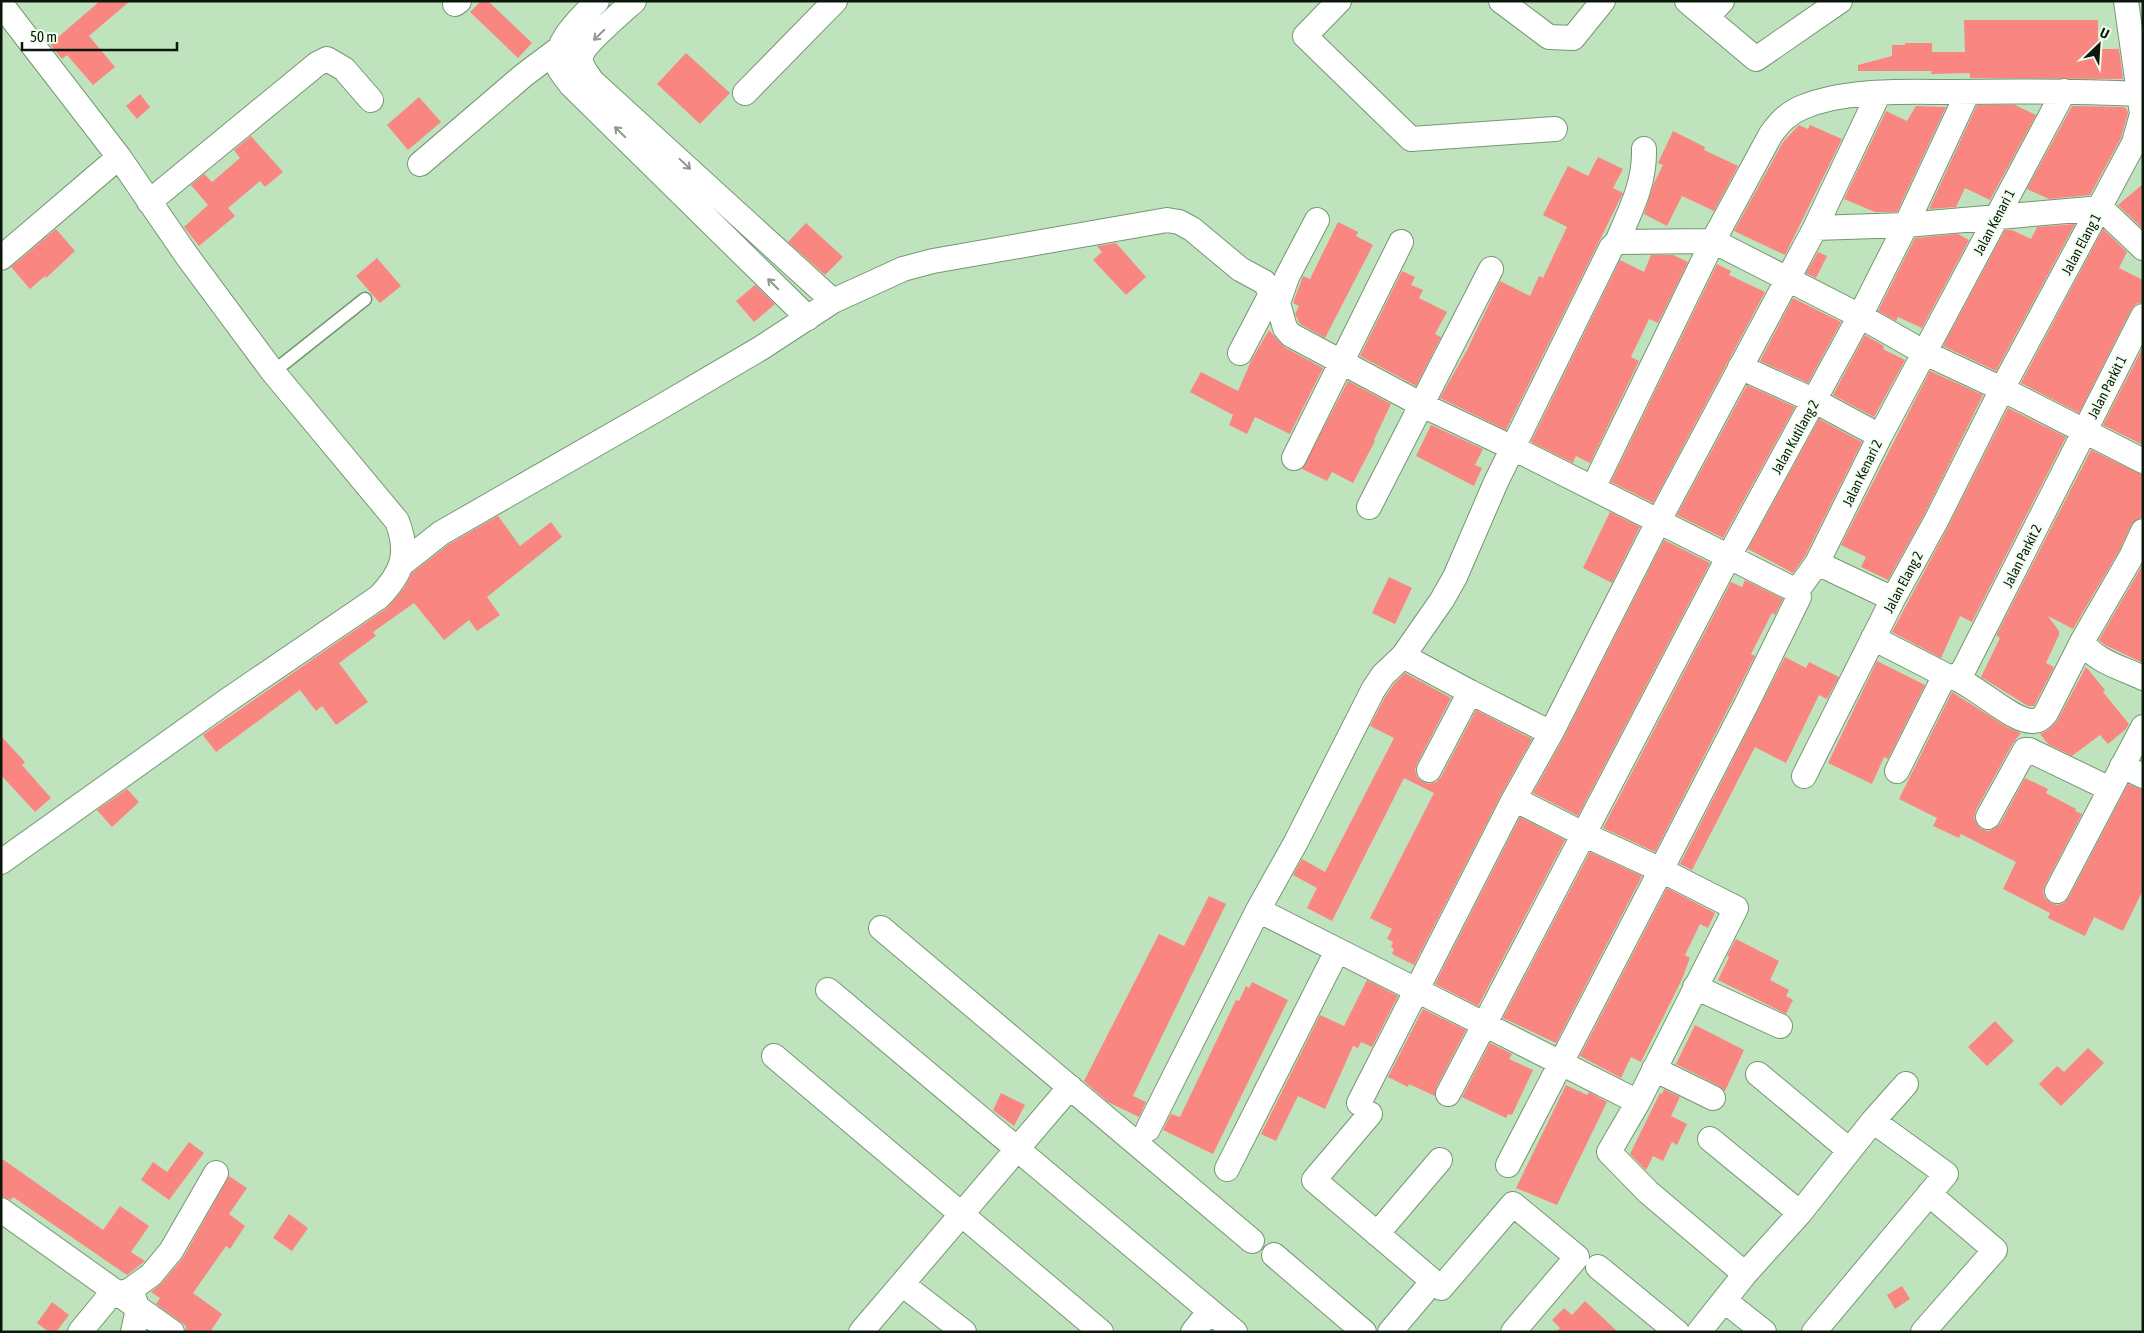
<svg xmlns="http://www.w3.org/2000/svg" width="2144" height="1333" font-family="'Asap Condensed',sans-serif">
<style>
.building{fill:#fa8681}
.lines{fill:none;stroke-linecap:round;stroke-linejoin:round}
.lane-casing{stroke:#749773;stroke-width:15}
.street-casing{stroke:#749773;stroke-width:26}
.lane{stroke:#fff;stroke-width:12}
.street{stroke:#fff;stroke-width:24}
.oneway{stroke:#919791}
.labels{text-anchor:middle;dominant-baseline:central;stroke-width:4;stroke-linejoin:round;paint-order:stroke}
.street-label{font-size:14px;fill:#0a170a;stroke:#effeef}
</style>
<rect width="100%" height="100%" fill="#bfe4bd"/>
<path class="building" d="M 100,1 L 130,1 L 89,36 L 115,67 L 93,85 L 67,55 L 62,59 L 50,44 Z
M 481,1 L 488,1 L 532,43 L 518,58 L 470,12 Z
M 1964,20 L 2098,20 L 2098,49 L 2119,49 L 2123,79 L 1970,78 L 1970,73 L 1931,74 L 1932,71 L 1858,71 L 1858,65 L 1892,56 L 1892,45 L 1905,45 L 1905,43 L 1932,43 L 1932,52 L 1965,52 Z
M 686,53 L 730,93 L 700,124 L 657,84 Z
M 140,94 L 150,107 L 137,119 L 126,106 Z
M 419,97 L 441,122 L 408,150 L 387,125 Z
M 1977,105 L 2015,105 L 2036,115 L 1990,200 L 1965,188 L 1956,207 L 1929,209 Z
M 1916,106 L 1946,107 L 1897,212 L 1875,212 L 1844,199 L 1886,111 L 1907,121 Z
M 2072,106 L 2123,107 L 2127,109 L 2128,113 L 2121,138 L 2090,195 L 2049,199 L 2027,189 Z
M 1799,125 L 1808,129 L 1810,125 L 1842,139 L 1785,255 L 1734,231 L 1783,142 Z
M 1673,131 L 1705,147 L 1704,150 L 1738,166 L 1714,211 L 1682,196 L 1667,226 L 1644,214 L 1654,183 L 1663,165 L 1658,163 Z
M 251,136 L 283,172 L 265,187 L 260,181 L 228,208 L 235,216 L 199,246 L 184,227 L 208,205 L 191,185 L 204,174 L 212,182 L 240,158 L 234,150 Z
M 1598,157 L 1623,169 L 1613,188 L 1623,193 L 1506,430 L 1440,398 L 1467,350 L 1500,281 L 1530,296 L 1539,276 L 1543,278 L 1567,227 L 1543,215 L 1568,166 L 1588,176 Z
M 2143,184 L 2143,229 L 2118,205 Z
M 1338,222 L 1358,232 L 1356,236 L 1373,245 L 1325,338 L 1300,324 L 1295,314 L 1299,306 L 1293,303 L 1303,276 L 1310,279 Z
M 806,223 L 843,257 L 825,275 L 788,242 Z
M 2075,224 L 1996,371 L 1943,346 L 2005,230 L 2012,230 L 2031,239 L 2037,227 Z
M 56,229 L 75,251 L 46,278 L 45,276 L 30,289 L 11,267 Z
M 2103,229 L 2127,252 L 2119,268 L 2143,280 L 2143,302 L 2136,304 L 2131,310 L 2079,413 L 2021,383 Z
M 1958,234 L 1969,240 L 1922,328 L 1898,317 L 1896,321 L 1878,311 L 1915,238 Z
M 1116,243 L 1146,277 L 1126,295 L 1093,260 L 1102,252 L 1097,246 Z
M 1818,252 L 1827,256 L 1816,278 L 1806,273 Z
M 1651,255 L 1673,255 L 1688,262 L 1658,323 L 1649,319 L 1631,357 L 1639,361 L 1590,463 L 1576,456 L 1573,463 L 1531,442 L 1620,260 L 1644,272 Z
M 377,258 L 401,286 L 380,303 L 356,276 Z
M 1717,264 L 1731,271 L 1729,275 L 1765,292 L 1653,503 L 1611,482 Z
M 1402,271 L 1415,277 L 1411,285 L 1423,290 L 1419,298 L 1447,312 L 1435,334 L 1441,337 L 1416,386 L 1360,356 Z
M 755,285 L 775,304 L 754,322 L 736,301 Z
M 1793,298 L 1841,322 L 1808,383 L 1760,361 Z
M 1269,330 L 1284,347 L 1323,368 L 1290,434 L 1255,417 L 1247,434 L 1229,425 L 1233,415 L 1190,392 L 1201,372 L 1238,391 L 1251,361 Z
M 1865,335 L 1884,346 L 1883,349 L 1905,360 L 1874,417 L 1833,395 Z
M 2143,347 L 2143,445 L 2103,425 Z
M 1930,371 L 1983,395 L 1924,515 L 1888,580 L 1861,567 L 1866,557 L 1841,545 Z
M 1348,381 L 1391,404 L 1374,440 L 1375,441 L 1353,483 L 1332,472 L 1327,481 L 1302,469 Z
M 1747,385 L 1795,407 L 1723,538 L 1677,515 Z
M 2008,408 L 2066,437 L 1972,622 L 1960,616 L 1941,658 L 1892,632 L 1948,527 Z
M 1819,419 L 1862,442 L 1805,556 L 1793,573 L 1748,549 Z
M 1431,425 L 1483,449 L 1475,465 L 1482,468 L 1474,486 L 1416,456 Z
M 2091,450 L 2143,475 L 2143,517 L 2136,520 L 2131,525 L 2119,551 L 2073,629 L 2048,616 L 2059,631 L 2059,635 L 2046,663 L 2054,667 L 2034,706 L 2028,706 L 1981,677 L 2000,638 L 1997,636 L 1997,634 Z
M 1610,512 L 1640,527 L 1612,583 L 1583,568 Z
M 498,516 L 520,546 L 551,522 L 562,537 L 487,597 L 500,615 L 477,631 L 469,620 L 444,640 L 414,603 L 373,632 L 376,636 L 339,663 L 368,702 L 336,725 L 322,706 L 316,711 L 300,690 L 216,752 L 203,735 L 387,608 L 404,588 L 412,573 L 449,544 Z
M 1664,540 L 1710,563 L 1578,816 L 1533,793 L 1563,739 Z
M 2143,564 L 2143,663 L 2105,645 L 2099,640 Z
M 1389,577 L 1412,588 L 1395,624 L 1372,613 Z
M 1745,580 L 1783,599 L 1775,615 L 1772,613 L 1751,654 L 1755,656 L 1655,852 L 1603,828 L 1731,582 L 1742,587 Z
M 1785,657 L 1806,668 L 1809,662 L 1839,677 L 1827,699 L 1819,695 L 1786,763 L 1755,747 L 1692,870 L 1680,864 Z
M 1877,661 L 1925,685 L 1888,759 L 1884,757 L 1872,784 L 1828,763 Z
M 2086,667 L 2105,690 L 2103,692 L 2129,724 L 2126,729 L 2108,744 L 2100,735 L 2072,756 L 2048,744 L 2040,734 L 2048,730 L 2057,721 Z
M 1405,673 L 1451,698 L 1417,764 L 1415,770 L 1417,777 L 1423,782 L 1429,784 L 1436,782 L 1441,777 L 1476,710 L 1532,739 L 1502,793 L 1414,965 L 1392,954 L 1394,949 L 1391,947 L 1393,942 L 1387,939 L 1392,929 L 1370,918 L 1434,793 L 1404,778 L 1332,921 L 1307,908 L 1317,888 L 1293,875 L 1302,859 L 1325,872 L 1394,738 L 1370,726 L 1385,697 L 1394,684 Z
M 1952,692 L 2007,727 L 2021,733 L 2013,743 L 1976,810 L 1974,818 L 1977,824 L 1981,829 L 1989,831 L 1995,828 L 2000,824 L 2025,778 L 2048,789 L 2046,793 L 2076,809 L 2075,811 L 2082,814 L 2045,885 L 2043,891 L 2045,898 L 2051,903 L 2057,905 L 2064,903 L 2069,897 L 2128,784 L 2143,790 L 2143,890 L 2123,931 L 2094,917 L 2085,936 L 2048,918 L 2050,913 L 2003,889 L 2016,862 L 1961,834 L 1959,838 L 1933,826 L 1937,818 L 1899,799 Z
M 1,736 L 25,762 L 22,765 L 51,798 L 35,812 L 1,775 Z
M 127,789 L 139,802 L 112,827 L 97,810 Z
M 1520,817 L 1565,840 L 1478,1006 L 1435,984 Z
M 1590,852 L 1642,876 L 1556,1043 L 1503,1018 Z
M 1667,888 L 1715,913 L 1708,928 L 1700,924 L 1685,955 L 1690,958 L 1682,979 L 1641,1062 L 1631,1057 L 1621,1078 L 1580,1056 Z
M 1209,896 L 1226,904 L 1133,1096 L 1146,1102 L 1139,1117 L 1108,1102 L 1084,1081 L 1159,934 L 1184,946 Z
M 1736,939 L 1779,961 L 1770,980 L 1789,990 L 1786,996 L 1793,1000 L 1786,1014 L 1718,980 L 1729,957 L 1727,956 Z
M 1367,980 L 1398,996 L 1372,1047 L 1361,1042 L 1358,1048 L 1353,1046 L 1325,1109 L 1298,1096 L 1276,1141 L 1261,1134 L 1320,1015 L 1344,1026 Z
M 1252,982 L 1288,1000 L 1213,1154 L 1163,1130 L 1171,1114 L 1180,1117 L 1236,1000 L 1239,1001 L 1246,986 L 1249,988 Z
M 1423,1009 L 1466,1030 L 1436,1088 L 1435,1096 L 1409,1084 L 1408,1087 L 1388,1077 Z
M 1995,1021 L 2014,1041 L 1987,1066 L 1968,1047 Z
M 1695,1025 L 1744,1050 L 1725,1091 L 1719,1086 L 1676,1064 Z
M 1490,1043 L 1512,1054 L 1509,1059 L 1533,1070 L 1512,1115 L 1508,1114 L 1506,1118 L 1462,1097 Z
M 2088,1048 L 2104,1063 L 2061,1106 L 2039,1084 L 2057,1066 L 2064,1072 Z
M 1566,1085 L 1587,1095 L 1589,1092 L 1607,1102 L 1557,1205 L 1516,1188 Z
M 1664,1089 L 1680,1097 L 1671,1116 L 1687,1124 L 1677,1145 L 1672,1142 L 1663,1161 L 1653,1156 L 1646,1170 L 1630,1154 L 1660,1093 L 1662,1094 Z
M 1001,1093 L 1025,1105 L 1014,1126 L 993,1110 Z
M 189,1142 L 204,1153 L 169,1200 L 141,1180 L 153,1162 L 167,1172 Z
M 1,1158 L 103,1230 L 120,1206 L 149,1226 L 131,1252 L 145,1261 L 127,1275 L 13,1197 L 11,1200 L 1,1196 Z
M 229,1176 L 247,1188 L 229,1214 L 245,1226 L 230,1249 L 226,1246 L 193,1293 L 222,1314 L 210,1332 L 185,1332 L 186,1326 L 156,1304 L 160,1298 L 151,1292 L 161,1284 L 183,1258 Z
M 289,1214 L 308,1228 L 292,1251 L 273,1238 Z
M 1902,1286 L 1910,1299 L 1895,1309 L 1887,1295 Z
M 1585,1301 L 1618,1332 L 1557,1332 L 1560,1328 L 1552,1320 L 1564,1308 L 1572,1315 Z
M 52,1302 L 69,1315 L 56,1332 L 49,1332 L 37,1323 Z"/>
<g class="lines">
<g class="lane-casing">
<path id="lane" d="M 273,372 L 365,299"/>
</g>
<g class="street-casing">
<path id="street" d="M 597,1 C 583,16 552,43 558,66 C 560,72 567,79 571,85 L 808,318
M 634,1 C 623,11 584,44 581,56 C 579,66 587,73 592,81 L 833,301
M 1339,1 L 1305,36 L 1411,139 L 1555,129
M 1501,1 L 1549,37 L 1573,38 L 1603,1
M 1687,1 L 1756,59 L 1840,1
M 1,4 L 119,157 L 187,256 L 273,372 L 397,521 C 410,554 402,573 379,597 L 228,700 L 1,862
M 455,4 L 459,1
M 1707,17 L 1722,1
M 745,93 L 835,1
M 420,164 L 524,75 L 560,48 L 568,47
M 149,202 L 317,64 L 327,59 L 344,69 L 371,100
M 1815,228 L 1906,225 L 2101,208 L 2143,248
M 1617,242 C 1630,211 1645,184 1644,149
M 1,258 L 119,157
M 1278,303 L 1287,277 L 1317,220
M 1240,353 L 1272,292
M 1740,367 L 1815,401 L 1880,436
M 1294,458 L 1401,242
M 1593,488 L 1713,241 L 1771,134 C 1780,122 1788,113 1803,107 C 1847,89 1903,92 1950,92 C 2014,91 2077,91 2141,94
M 1369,507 L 1491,269
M 2143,531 L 2131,557 L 2083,640 C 2090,660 2125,669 2143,678
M 403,563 L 441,533 L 659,408 L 761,348 L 833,301 L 903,269 L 933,261 L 1167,220 L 1179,222 L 1192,229 L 1240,269 L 1264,282 L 1278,303 L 1285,328 L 1291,335 L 1422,405 L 1513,448 L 1797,591 L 1799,597 L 1747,703 L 1661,870 L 1583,834 L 1514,799
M 1817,563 L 1893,599
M 1797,591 L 1817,563 L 1880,436 L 2064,91
M 1873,638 L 1945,675 C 1971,679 2011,723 2034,721 C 2039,721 2043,717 2046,713 L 2083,640
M 1403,656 L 1470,692
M 1955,677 L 1961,674 L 1965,667 L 2143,316
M 2122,766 L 2143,776
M 1429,770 L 1470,692 L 1551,733
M 1897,771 L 1945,675
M 1804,776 L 1893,599 L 1936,521 L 2002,389 L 2134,143 L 2142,114 L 2126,1
M 1988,817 L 2025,750 L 2029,750 L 2110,789
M 2057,891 L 2143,727
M 1258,910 L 1296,842 L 1373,690 L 1383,675 L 1403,656 L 1442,600 L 1455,577 L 1496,482 L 1611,248 L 1617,242 L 1713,241 L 1860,316 L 1925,353 L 2002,389 L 2143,461
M 881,928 L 1252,1241
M 1695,987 L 1780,1026
M 828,990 L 1210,1311
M 774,1056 L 1101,1332
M 1654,1069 L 1713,1098
M 1758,1074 L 1849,1150
M 1448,1094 L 1728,558 L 1860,316 L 1906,225 L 1968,92
M 1638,1102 L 1609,1152 L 1648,1192 L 1745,1274
M 1359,1103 L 1514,799 L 1551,733 L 1658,522 L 1815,228 L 1879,93
M 1370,1114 L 1314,1180 L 1441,1288 L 1513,1204 L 1577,1257 L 1513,1332
M 1148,1129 L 1258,910 C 1385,974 1511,1038 1638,1102 L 1736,908 L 1661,870 L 1508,1165
M 1710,1139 L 1800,1213
M 1227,1169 L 1337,951
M 1,1210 L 172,1332
M 1377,1234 L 1440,1160
M 1274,1255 L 1364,1332
M 1598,1267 L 1677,1332
M 902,1284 L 964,1332
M 1725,1301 L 1764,1332
M 80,1332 L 108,1298 L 130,1290 L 151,1275 L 171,1251 L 216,1173
M 133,1332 L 138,1309 L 133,1296
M 861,1332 L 1070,1087
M 1193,1332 L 1210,1311 L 1235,1332
M 1390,1332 L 1433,1281
M 1699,1332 L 1745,1274 L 1800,1213 L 1873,1121 L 1906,1084
M 1814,1332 L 1946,1174 L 1873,1121
M 1923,1332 L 1995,1250 L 1929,1194"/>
</g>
<use href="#lane" class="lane"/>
<use href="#street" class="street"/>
</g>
<defs><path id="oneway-shaft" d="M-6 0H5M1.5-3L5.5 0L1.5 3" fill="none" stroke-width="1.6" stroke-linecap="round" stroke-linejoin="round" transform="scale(1.25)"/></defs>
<g class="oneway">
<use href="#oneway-shaft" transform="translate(599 35) rotate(136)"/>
<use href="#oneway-shaft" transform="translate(620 132) rotate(-136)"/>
<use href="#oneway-shaft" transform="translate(685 164) rotate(43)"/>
<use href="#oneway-shaft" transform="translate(773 284) rotate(-135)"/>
</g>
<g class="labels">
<g class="street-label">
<text transform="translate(1994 222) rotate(-62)">Jalan Kenari 1</text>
<text transform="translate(2081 244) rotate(-62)">Jalan Elang 1</text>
<text transform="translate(2107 387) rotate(-63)">Jalan Parkit 1</text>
<text transform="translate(1795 437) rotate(-61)">Jalan Kutilang 2</text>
<text transform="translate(1862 473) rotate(-64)">Jalan Kenari 2</text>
<text transform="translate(2022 556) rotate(-63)">Jalan Parkit 2</text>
<text transform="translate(1903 582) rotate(-62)">Jalan Elang 2</text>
</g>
</g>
<rect width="2144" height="1333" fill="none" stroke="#0a170a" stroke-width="5"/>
<g transform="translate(2099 45) rotate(25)" stroke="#effeef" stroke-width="4" paint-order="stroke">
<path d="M0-4L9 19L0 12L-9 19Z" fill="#0a170a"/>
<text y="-8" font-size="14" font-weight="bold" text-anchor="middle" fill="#0a170a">U</text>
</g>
<path d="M22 42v8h155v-8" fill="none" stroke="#0a170a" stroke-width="2.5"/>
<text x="30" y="42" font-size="15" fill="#0a170a" stroke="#effeef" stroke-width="4" paint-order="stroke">50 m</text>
</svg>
